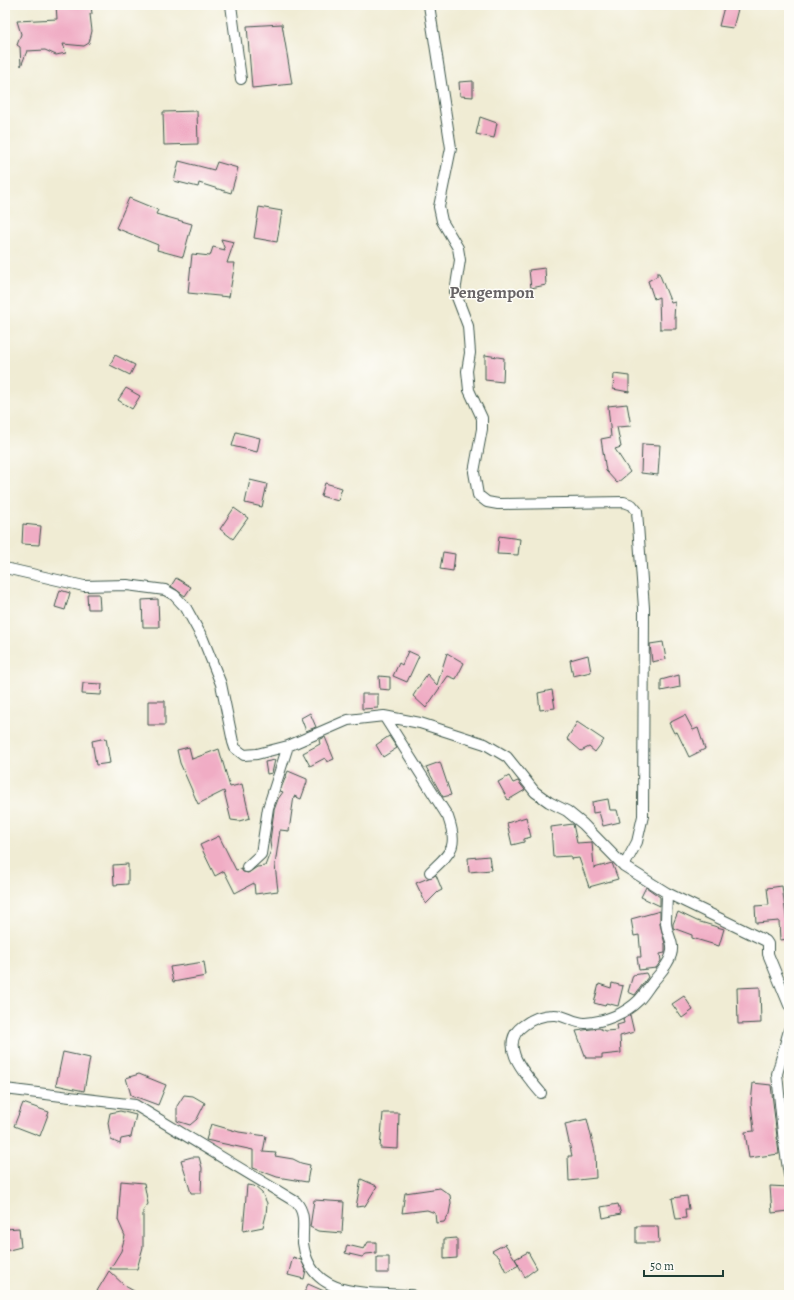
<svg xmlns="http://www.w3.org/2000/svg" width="794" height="1300" font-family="Alegreya,serif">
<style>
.building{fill:#f0acc4}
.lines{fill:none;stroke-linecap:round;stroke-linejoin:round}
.minor-casing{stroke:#3e574c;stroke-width:12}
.minor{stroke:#fff;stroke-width:10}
.labels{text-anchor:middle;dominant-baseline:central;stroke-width:3;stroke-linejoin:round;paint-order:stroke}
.quarter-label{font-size:17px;font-weight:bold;fill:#686466;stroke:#fdfcf7}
</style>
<rect width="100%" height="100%" fill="#fdfcf7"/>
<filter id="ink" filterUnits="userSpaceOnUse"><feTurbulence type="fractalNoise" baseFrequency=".025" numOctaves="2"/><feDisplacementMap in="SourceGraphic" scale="8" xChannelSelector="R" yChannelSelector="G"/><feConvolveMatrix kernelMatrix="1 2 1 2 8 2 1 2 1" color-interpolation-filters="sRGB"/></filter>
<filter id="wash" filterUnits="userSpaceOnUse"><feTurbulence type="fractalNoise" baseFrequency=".012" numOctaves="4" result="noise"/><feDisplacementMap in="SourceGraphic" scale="16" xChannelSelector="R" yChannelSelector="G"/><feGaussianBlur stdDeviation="0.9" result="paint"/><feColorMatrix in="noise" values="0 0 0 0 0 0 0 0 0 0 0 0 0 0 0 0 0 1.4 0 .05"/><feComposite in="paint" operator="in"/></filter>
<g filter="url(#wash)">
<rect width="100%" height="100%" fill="#f0ecd4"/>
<g id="blocks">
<path class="building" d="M 56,5 L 91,5 L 92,14 L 90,14 L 92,31 L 89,43 L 84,46 L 63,44 L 66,53 L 56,55 L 45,50 L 27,51 L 21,66 L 20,47 L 17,45 L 21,34 L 17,21 L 57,19 Z
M 724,7 L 738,9 L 733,28 L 719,26 Z
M 282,24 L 292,84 L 252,88 L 247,26 Z
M 473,81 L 473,97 L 460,96 L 459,82 Z
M 197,111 L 198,144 L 164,145 L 163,112 Z
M 480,117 L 497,123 L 494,138 L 476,134 Z
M 179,161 L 214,170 L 217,162 L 238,168 L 231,193 L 199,183 L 198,187 L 174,181 Z
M 129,198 L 158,210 L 156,214 L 192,224 L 183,257 L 157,250 L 158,245 L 116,228 Z
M 259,207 L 282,211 L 277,242 L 254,238 Z
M 221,239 L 234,242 L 227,263 L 235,263 L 229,297 L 188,293 L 192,254 L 210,256 L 213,247 L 225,250 Z
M 545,268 L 546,285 L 531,288 L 529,270 Z
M 657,273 L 659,273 L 671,303 L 675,302 L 674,318 L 676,317 L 676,329 L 660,329 L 659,297 L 654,299 L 648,281 L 657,276 Z
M 115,355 L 135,365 L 130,375 L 110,365 Z
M 485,355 L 504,358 L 503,382 L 485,380 Z
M 614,374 L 629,376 L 629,392 L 613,389 Z
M 126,388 L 140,396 L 132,409 L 118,400 Z
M 627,404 L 631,426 L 617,427 L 621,447 L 615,449 L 630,472 L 617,483 L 606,471 L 601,439 L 611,437 L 608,406 Z
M 236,432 L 260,438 L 257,452 L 232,446 Z
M 642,444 L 660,445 L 658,475 L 641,473 Z
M 250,480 L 267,484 L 262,507 L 245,503 Z
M 325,483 L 342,488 L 338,501 L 321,496 Z
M 234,508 L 248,518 L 233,539 L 220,529 Z
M 23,524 L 41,526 L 39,545 L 22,544 Z
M 499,536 L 520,539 L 518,555 L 497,554 Z
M 443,552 L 455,554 L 453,571 L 440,569 Z
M 176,578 L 191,587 L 185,596 L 171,586 Z
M 60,590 L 70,593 L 65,610 L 55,607 Z
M 87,594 L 99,594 L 100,609 L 88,609 Z
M 158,599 L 159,627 L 143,627 L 142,600 Z
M 663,642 L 666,659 L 652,662 L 650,644 Z
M 408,651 L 419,656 L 407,682 L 393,676 L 399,663 L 402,665 Z
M 447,653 L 464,663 L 456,679 L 448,676 L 426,708 L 413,696 L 427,674 L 437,685 Z
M 588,655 L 591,672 L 573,676 L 570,660 Z
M 679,675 L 680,687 L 661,691 L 661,680 Z
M 379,676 L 390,677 L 390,690 L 380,689 Z
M 83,683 L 102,684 L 101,695 L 82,694 Z
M 552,690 L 555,708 L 540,710 L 538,693 Z
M 362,694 L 378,694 L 378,708 L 362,709 Z
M 148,701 L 165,701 L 165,725 L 148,725 Z
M 310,713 L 316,727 L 306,731 L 301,718 Z
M 685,715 L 693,730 L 698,728 L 705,749 L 689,757 L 677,732 L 674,733 L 669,723 Z
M 577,722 L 604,740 L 595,752 L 589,747 L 581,751 L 567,739 Z
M 389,736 L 397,748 L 383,757 L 376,745 Z
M 325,737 L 334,759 L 327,762 L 325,758 L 310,766 L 303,753 L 320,744 L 319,740 Z
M 106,738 L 110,763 L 96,765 L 92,741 Z
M 189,747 L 192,759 L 219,749 L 230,787 L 242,784 L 250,818 L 239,821 L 231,820 L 224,791 L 198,804 L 180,763 L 177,750 Z
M 275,760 L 272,773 L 267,774 L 265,762 Z
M 440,762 L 451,795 L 443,797 L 426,767 Z
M 288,771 L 307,779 L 307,782 L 301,799 L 294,796 L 289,831 L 280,830 L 275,865 L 278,891 L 255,894 L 254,883 L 235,893 L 224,871 L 215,876 L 200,845 L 219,836 L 236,870 L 241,869 L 243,872 L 248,873 L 257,867 L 265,866 L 271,850 L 270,841 L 274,810 L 278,799 L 283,792 L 280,791 Z
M 509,776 L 513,783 L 518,781 L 525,790 L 508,800 L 498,782 Z
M 608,799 L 610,810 L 617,810 L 620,822 L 603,826 L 599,812 L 593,813 L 592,802 Z
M 526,817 L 531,837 L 524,839 L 524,842 L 512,845 L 507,823 Z
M 573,824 L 577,843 L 592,842 L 594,868 L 612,863 L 618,879 L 589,887 L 579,858 L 571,859 L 571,856 L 553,857 L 551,827 Z
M 489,856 L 491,870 L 469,872 L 468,858 Z
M 128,864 L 128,884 L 114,885 L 113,865 Z
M 436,875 L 442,890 L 438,892 L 426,904 L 416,883 Z
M 782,886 L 789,939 L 780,940 L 779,921 L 756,923 L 755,906 L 769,905 L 767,888 Z
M 646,887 L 660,897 L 660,906 L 641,897 Z
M 660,911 L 660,924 L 665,944 L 665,953 L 660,954 L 661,961 L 656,968 L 639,970 L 637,957 L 641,957 L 639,935 L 634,936 L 631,919 Z
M 678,912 L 697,921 L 724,929 L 719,946 L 692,938 L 692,935 L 673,928 L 673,924 Z
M 204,962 L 206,976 L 173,982 L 170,967 Z
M 646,973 L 648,977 L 635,995 L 628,992 L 633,975 Z
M 612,983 L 623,986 L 618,1006 L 606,1003 L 605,1006 L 594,1003 L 599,984 L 611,988 Z
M 760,987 L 761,1023 L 738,1024 L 737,988 Z
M 684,996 L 693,1010 L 682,1018 L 672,1004 Z
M 630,1015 L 634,1032 L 620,1036 L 621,1053 L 602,1055 L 602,1058 L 586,1058 L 576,1031 L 599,1028 L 605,1031 L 618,1030 L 617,1025 L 624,1023 L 623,1019 Z
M 63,1052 L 90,1058 L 84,1091 L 56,1085 Z
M 139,1074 L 166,1085 L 158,1105 L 131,1095 L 126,1078 Z
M 753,1083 L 771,1085 L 779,1154 L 749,1158 L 745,1132 L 754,1131 L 751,1103 Z
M 184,1095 L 193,1096 L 205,1103 L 197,1119 L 190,1125 L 177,1121 L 177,1106 Z
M 23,1103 L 49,1112 L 40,1136 L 14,1126 Z
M 120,1111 L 136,1115 L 131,1137 L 121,1139 L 120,1144 L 111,1140 L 108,1123 L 110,1113 Z
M 383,1113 L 399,1113 L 398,1149 L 380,1148 Z
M 587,1119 L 595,1152 L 596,1178 L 569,1181 L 568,1156 L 572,1156 L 565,1124 Z
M 211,1124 L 239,1132 L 266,1136 L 263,1152 L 276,1153 L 275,1156 L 293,1159 L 301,1163 L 310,1165 L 307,1182 L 277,1177 L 253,1168 L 253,1150 L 206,1140 Z
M 192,1157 L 199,1157 L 202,1168 L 201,1193 L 191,1193 L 181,1160 Z
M 361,1179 L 377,1186 L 365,1206 L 356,1207 Z
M 121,1181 L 144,1183 L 148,1204 L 143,1211 L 143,1247 L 137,1269 L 110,1269 L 121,1251 L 125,1236 L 118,1220 Z
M 247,1185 L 254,1186 L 262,1193 L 267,1203 L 266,1215 L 263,1227 L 243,1231 Z
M 770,1186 L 789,1187 L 789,1211 L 772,1213 Z
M 440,1188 L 450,1195 L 451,1203 L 449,1214 L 444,1222 L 436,1223 L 435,1213 L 427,1210 L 402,1213 L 405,1193 Z
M 687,1196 L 689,1209 L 685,1209 L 686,1218 L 676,1219 L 672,1198 Z
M 314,1200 L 344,1202 L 342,1233 L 318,1231 L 310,1227 Z
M 618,1204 L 621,1214 L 603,1218 L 601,1207 Z
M 636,1226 L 658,1226 L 659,1243 L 636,1243 Z
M 19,1228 L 21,1247 L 5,1251 L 5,1229 Z
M 457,1238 L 457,1258 L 444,1259 L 444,1239 Z
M 368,1242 L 376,1242 L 376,1253 L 366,1254 L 362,1257 L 345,1253 L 347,1245 L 364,1249 Z
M 505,1244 L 519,1265 L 506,1272 L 499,1257 L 492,1251 Z
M 528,1252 L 537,1268 L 525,1277 L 515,1259 Z
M 293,1257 L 301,1260 L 306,1270 L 304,1279 L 288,1275 Z
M 377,1257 L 389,1257 L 389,1273 L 377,1273 Z
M 109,1271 L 125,1286 L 141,1295 L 103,1295 L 97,1291 Z
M 308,1284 L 333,1295 L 303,1295 Z"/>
</g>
</g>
<g filter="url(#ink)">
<use href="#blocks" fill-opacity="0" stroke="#3e574c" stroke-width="1"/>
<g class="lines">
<g class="minor-casing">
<path id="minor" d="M 231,5 L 241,79
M 429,5 L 451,148 L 439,207 L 442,221 L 458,248 L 460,260 L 455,292 L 468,326 L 470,353 L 467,371 L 469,390 L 482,418 L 482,429 L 474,472 L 478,495 L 487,502 L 498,504 L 624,502 L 632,505 L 637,511 L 644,608 L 643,816 L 637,842 L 624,866
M 5,568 L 84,586 L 127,585 L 165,590 L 174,595 L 186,608 L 203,639 L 221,684 L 233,742 L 235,748 L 244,755 L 257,754 L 288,746 L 348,720 L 384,716 L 420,723 L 485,744 L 507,757 L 535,792 L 549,802 L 567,811 L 583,824 L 624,866 L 667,893 L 766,941 L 768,944 L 768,954 L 789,1005
M 384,716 L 448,817 C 459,848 451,852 430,872
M 247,867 L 261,854 L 268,808 L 288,746
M 789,1030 L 777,1074 L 784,1143 L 789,1175
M 5,1089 L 135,1105 L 296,1202 C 307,1214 302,1229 303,1243 C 310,1300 369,1292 411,1295
M 541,1093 C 526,1075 496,1044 524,1025 C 532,1019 543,1015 553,1015 C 564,1014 573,1023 585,1023 C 604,1022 625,1014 639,1000 C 644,995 648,988 652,983 C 659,974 668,966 671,955 C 675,943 667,935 666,923 C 666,913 667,903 667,893"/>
</g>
<use href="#minor" class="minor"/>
</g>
</g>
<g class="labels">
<g class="quarter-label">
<text x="492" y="292">Pengempon</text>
</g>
</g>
<rect width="794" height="1300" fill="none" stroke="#fdfcf7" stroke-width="20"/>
<path d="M644 1270v6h79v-6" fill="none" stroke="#1f3d34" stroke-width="2"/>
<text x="650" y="1270" font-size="12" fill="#1f3d34" stroke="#fdfcf7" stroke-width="3" paint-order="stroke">50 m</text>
</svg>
